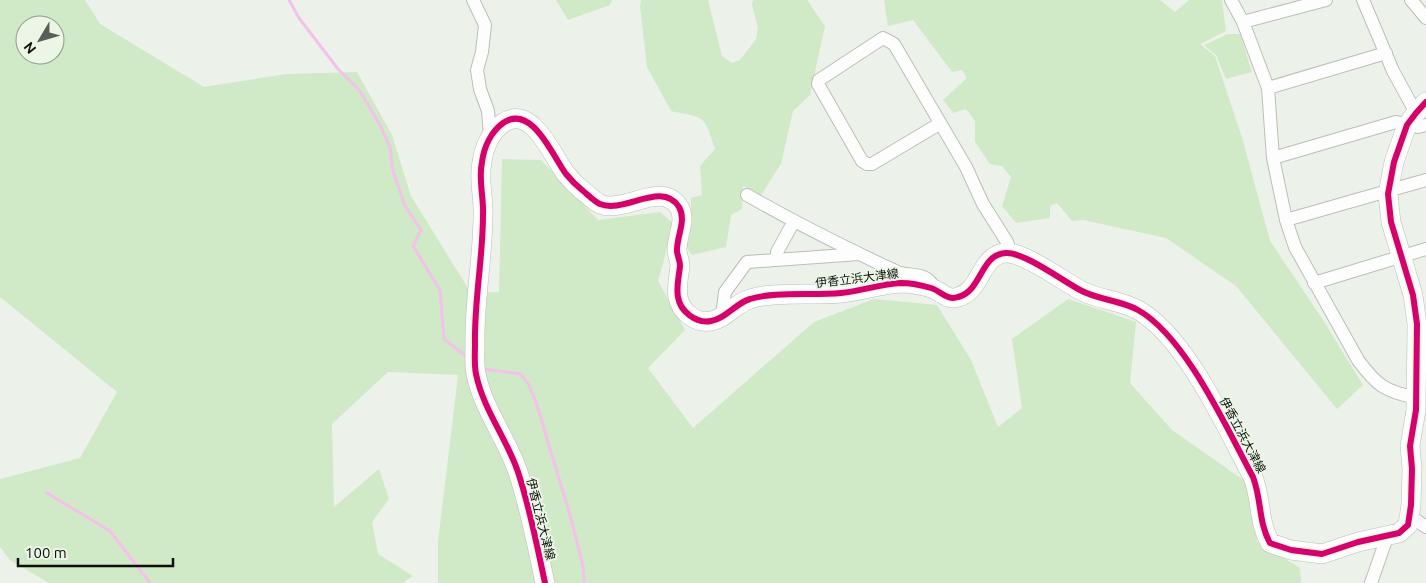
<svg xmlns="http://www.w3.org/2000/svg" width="1426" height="583" font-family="Ubuntu,'Noto Sans JP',sans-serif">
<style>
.green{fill:#d0e9c6;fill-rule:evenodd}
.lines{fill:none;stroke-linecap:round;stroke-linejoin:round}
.stream{stroke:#f4c1eb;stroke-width:3}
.street-casing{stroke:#babfb8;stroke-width:14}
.primary-casing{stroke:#babfb8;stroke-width:20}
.street{stroke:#fcfdfc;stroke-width:12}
.primary{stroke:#fcfdfc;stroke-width:19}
.cycleway-casing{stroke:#ebf6e6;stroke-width:9}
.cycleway{stroke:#d6006c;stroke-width:6}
.labels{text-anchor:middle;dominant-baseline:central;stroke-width:4;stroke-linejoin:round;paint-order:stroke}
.street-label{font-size:12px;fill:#0b0f09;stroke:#ebf6e6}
</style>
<rect width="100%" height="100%" fill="#ecf2ea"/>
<path class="green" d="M 0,0 L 85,0 L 100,24 L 204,87 L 286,74 L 357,72 L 392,135 L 411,196 L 471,293 L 499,292 L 502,159 L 541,160 L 598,220 L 660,212 L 674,224 L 658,281 L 685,330 L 648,368 L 693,428 L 814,322 L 874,299 L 937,305 L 971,360 L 998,427 L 1022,408 L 1012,339 L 1068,299 L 1136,322 L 1130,383 L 1172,430 L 1252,486 L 1257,542 L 1300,568 L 1301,583 L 438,583 L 438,542 L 458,375 L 388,372 L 332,424 L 334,507 L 379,469 L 389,499 L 372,522 L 378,554 L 413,576 L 402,583 L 49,583 L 10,560 L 0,547 L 0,479 L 80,458 L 117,392 L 0,297 ZM 25,25 L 55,25 L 55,55 L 25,55 Z
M 556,0 L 612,0 L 610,5 L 568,20 Z
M 641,0 L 708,0 L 722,56 L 732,63 L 740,60 L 756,39 L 758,28 L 752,5 L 753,0 L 807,0 L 825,26 L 810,95 L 793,111 L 781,164 L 761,195 L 743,186 L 742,209 L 731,215 L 726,247 L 692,255 L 682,242 L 685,229 L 691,223 L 691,198 L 702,195 L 700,166 L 715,149 C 704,114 705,118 671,111 L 647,67 L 640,6 Z
M 884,0 L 1160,0 L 1175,12 L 1189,0 L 1222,0 L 1226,31 L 1200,44 L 1215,56 L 1243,141 L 1270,241 L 1323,320 L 1363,385 L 1337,409 L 1236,286 L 1166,238 L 1083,220 L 1072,221 L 1057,203 L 1050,206 L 1050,218 L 1016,223 L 1002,206 L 1011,177 L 1002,166 L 990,164 L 975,142 L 975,121 L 966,109 L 953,113 L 943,100 L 967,78 L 962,70 L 952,72 L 913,20 L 888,26 Z
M 1228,34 L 1240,34 L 1252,72 L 1226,79 L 1216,55 L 1204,45 Z"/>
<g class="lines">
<path class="stream" d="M 289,0 L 299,18 L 338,69 L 360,91 L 380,125 L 390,147 L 393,171 L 405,206 L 421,230 L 413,246 L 440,290 L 444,339 L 467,357
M 482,369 L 521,374 L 529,385 L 536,402 L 572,522 L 583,566 L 584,583
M 47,493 L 110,531 L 150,583"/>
<g class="street-casing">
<path id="street" d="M 473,0 L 485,25 L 482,52 L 477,70 L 480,89 L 488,111 L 490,136
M 1231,0 L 1243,22 L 1268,88 L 1273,158 L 1286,220 L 1295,247 L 1358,360 C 1377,386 1385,391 1416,398
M 1363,0 L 1393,71 L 1416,113
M 1411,0 L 1426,18
M 1243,22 L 1326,0
M 1268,88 L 1386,53
M 939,124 L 872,164 L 867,164 L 862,161 L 818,84 L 819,80 L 883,38 L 894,44 L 966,167 L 983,204 L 1007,242 L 1011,252
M 1273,158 L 1396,122 L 1418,127 L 1426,125
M 747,195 C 794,222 842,246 891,269 C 894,270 898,273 901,273 C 913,276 924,273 932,284
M 1286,220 L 1426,180
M 777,259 L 777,252 L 794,221
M 1314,283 L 1426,249
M 722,316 L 725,292 L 747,262 L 859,254
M 1409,515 L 1426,527
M 1371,583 L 1387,537"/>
</g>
<g class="primary-casing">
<path id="primary" d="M 545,583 C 537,546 530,508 518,472 C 507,439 483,409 476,374 C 474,364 475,354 475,344 C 474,301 483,258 483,215 C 484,197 478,180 482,162 C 484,147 491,132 503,123 C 532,103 553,157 566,174 C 571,180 577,186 582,190 C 587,194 595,202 600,204 C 624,214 662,180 679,207 C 687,221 676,237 677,252 C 678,257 680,261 680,266 C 679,276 676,287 678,297 C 680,311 696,324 711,321 C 725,319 736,303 750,299 C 775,291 814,296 841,293 C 862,291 880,284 901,283 C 911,283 921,285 931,288 C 941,291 947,301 958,297 C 982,291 980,254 1006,253 C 1024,252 1063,281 1080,290 C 1098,300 1120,300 1138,310 C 1186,337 1227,429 1253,477 C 1262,501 1258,521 1270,543 L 1291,550 L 1322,554 L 1358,542 L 1399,533 L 1408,525 L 1411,505 L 1412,469 L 1410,446 L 1416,410 L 1417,324 L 1413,295 L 1391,222 L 1388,194 L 1394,162 L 1407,125 L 1416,113 L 1426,102"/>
</g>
<use href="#street" class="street"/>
<use href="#primary" class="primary"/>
<g class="cycleway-casing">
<path id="cycleway" d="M 545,583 C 537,546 530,508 518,472 C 507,439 483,409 476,374 C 474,364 475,354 475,344 C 474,301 483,258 483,215 C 484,197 478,180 482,162 C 484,147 491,132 503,123 C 532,103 553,157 566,174 C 571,180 577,186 582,190 C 587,194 595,202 600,204 C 624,214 662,180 679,207 C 687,221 676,237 677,252 C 678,257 680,261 680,266 C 679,276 676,287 678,297 C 680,311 696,324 711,321 C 725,319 736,303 750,299 C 775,291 814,296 841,293 C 862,291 880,284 901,283 C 911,283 921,285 931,288 C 941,291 947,301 958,297 C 982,291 980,254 1006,253 C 1024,252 1063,281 1080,290 C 1098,300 1120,300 1138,310 C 1186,337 1227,429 1253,477 C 1262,501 1258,521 1270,543 L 1291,550 L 1322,554 L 1358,542 L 1399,533 L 1408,525 L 1411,505 L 1412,469 L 1410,446 L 1416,410 L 1417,324 L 1413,295 L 1391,222 L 1388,194 L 1394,162 L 1407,125 L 1416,113 L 1426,102"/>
</g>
<use href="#cycleway" class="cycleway"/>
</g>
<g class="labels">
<g class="street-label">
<text transform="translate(857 278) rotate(-7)">伊香立浜大津線</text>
<text transform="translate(1243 435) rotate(62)">伊香立浜大津線</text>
<text transform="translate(541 519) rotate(76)">伊香立浜大津線</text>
</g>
</g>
<g transform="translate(40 40) rotate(232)"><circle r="24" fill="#ebf6e6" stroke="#919a8e"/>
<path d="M0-4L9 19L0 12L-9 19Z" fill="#5a5e58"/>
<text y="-8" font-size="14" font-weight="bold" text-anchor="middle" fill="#0b0f09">N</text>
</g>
<path d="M18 558v8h155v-8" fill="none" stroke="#0b0f09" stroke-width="2.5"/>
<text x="25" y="558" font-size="15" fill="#0b0f09" stroke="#ebf6e6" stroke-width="4" paint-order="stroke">100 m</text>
</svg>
